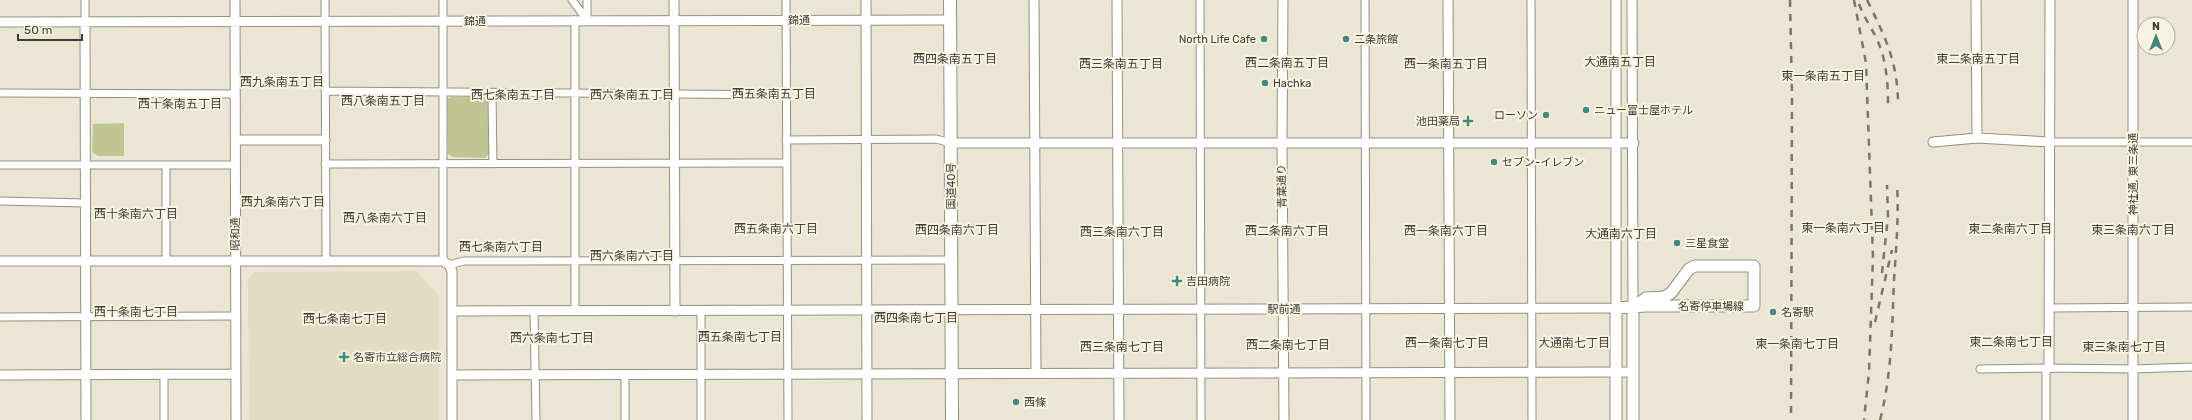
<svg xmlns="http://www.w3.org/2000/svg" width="2192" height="420" font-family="Rubik,'Noto Sans JP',sans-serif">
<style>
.built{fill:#e2dcc2}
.green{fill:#bfc694}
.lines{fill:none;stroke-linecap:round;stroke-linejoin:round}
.minor-casing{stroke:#94907f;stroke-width:9}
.tertiary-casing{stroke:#94907f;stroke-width:11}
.secondary-casing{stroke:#94907f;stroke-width:13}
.trunk-casing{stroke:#94907f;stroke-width:14}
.minor{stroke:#fff;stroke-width:7}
.tertiary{stroke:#fff;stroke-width:9}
.secondary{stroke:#fff;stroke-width:11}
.trunk{stroke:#fff;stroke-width:12}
.rail{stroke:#78756a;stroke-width:2.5;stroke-dasharray:7 7;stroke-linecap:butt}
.poi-dot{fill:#43887d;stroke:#f8f3e1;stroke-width:1.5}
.labels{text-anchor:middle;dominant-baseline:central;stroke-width:4;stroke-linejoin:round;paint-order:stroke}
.street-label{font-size:11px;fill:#3f3d36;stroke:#f8f3e1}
.poi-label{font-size:11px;fill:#3f3d36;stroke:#f8f3e1;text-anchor:start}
.neighbourhood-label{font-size:12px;fill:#3f3d36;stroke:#f8f3e1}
</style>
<rect width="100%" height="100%" fill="#ebe6d4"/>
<path class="built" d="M 416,271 L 439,295 L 439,420 L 249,420 L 248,279 L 254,272 Z"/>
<path class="green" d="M 452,97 L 485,97 L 489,99 L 489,154 L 485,158 L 452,157 L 448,154 L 447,99 Z
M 124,123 L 124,156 L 98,156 L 92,152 L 93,124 Z"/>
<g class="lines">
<g class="minor-casing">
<path id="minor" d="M 325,0 L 326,260
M 443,0 L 443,261
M 572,0 L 587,20
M 786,0 L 788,420
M 1200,0 L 1201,420
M 1365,0 L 1366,420
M 1531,0 L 1532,420
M 575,20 L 575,311
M 587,20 L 587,0
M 85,22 L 85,0
M 325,91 L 786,95
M 0,93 L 235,94
M 492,93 L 493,164
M 786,140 L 936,139 L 951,143
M 2050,142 L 2192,142
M 325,164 L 786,163
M 0,165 L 235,165
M 166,165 L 166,261
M 0,201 L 85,203
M 449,265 L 464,261 L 951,260
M 2050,308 L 2192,307
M 534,311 L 536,420
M 701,311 L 701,420
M 0,317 L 236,316
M 1980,369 L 2046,368
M 164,375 L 164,420
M 625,375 L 625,420
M 2046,420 L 2046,368 L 2133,369 L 2192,367"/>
</g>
<g class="tertiary-casing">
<path id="tertiary" d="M 235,0 L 236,420
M 674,0 L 675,311
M 866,0 L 867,420
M 1034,0 L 1036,373
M 1117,0 L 1119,420
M 1283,0 L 1282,143 L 1284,420
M 1448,0 L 1450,420
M 1632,0 L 1633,308
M 1976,0 L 1977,138
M 2133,0 L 2133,420
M 0,22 L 950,20
M 85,22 L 86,420
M 235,140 L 325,140
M 1933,142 L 1977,138 L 2050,142
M 951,143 L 1634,143
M 0,261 L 443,261 L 449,265 L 452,271 L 452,420
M 452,311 L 1616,308 L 1616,0
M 2049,368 L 2050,0
M 0,375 L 236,374
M 452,375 L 1633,372"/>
</g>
<g class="secondary-casing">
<path id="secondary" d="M 1633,308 L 1633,420
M 1616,420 L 1616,308 L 1646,306 L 1754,306 L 1754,266 L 1695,266 L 1689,269 L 1671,293 L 1664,297 L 1646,298 L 1633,308"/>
</g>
<g class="trunk-casing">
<path id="trunk" d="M 950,0 L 952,420"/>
</g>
<use href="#minor" class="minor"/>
<use href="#tertiary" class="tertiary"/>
<use href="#secondary" class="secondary"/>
<use href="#trunk" class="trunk"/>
<path class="rail" d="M 1790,0 L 1792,94 L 1791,420
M 1854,0 L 1866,63 L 1873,257 L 1869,372 L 1864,420
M 1867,0 C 1885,36 1898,63 1898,104
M 1859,4 C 1863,15 1870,26 1876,37 C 1886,58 1888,81 1888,104
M 1882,273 L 1888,216 L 1887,185
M 1875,322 L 1892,250
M 1880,420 C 1892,374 1892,327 1894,280 C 1896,248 1899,217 1897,185"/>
</g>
<g class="poi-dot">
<circle cx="1264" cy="39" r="4"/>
<circle cx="1346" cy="39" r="4"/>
<circle cx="1265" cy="83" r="4"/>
<circle cx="1586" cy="110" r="4"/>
<circle cx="1546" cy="115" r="4"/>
<path d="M1466 115h4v4h4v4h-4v4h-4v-4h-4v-4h4z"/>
<circle cx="1494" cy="162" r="4"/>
<circle cx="1677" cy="243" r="4"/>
<path d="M1175 275h4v4h4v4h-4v4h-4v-4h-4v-4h4z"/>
<circle cx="1773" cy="312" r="4"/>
<path d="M342 351h4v4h4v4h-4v4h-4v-4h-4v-4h4z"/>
<circle cx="1016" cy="402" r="4"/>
</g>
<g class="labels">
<g class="street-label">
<text x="799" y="20">錦通</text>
<text x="475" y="21">錦通</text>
<text transform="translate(2133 174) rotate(-90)">神社通, 東三条通</text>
<text transform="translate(951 186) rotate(-90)">国道40号</text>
<text transform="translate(1282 186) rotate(-91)">青葉通り</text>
<text transform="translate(235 234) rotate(-90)">昭和通</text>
<text x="1711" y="306">名寄停車場線</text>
<text x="1284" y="309">駅前通</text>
</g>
<g class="poi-label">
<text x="1256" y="39" text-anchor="end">North Life Cafe</text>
<text x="1354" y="39">二条旅館</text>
<text x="1273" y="83">Hachka</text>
<text x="1594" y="110">ニュー富士屋ホテル</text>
<text x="1538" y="115" text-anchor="end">ローソン</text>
<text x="1460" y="121" text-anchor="end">池田薬局</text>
<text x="1502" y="162">セブン-イレブン</text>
<text x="1685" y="243">三星食堂</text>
<text x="1186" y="281">吉田病院</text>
<text x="1781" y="312">名寄駅</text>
<text x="353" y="357">名寄市立総合病院</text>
<text x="1024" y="402">西條</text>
</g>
<g class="neighbourhood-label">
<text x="955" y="59">西四条南五丁目</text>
<text x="1978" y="59">東二条南五丁目</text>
<text x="1620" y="62">大通南五丁目</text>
<text x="1287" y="63">西二条南五丁目</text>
<text x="1121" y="64">西三条南五丁目</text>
<text x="1446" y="64">西一条南五丁目</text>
<text x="1823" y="76">東一条南五丁目</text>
<text x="282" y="82">西九条南五丁目</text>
<text x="774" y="94">西五条南五丁目</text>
<text x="513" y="95">西七条南五丁目</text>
<text x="632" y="95">西六条南五丁目</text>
<text x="383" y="101">西八条南五丁目</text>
<text x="180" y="104">西十条南五丁目</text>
<text x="283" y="202">西九条南六丁目</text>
<text x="136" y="214">西十条南六丁目</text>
<text x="385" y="218">西八条南六丁目</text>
<text x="1843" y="228">東一条南六丁目</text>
<text x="776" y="229">西五条南六丁目</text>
<text x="2010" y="229">東二条南六丁目</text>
<text x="957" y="230">西四条南六丁目</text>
<text x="2133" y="230">東三条南六丁目</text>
<text x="1287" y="231">西二条南六丁目</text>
<text x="1446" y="231">西一条南六丁目</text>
<text x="1122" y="232">西三条南六丁目</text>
<text x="1621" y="234">大通南六丁目</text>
<text x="501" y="247">西七条南六丁目</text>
<text x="632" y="256">西六条南六丁目</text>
<text x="136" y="312">西十条南七丁目</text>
<text x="916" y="318">西四条南七丁目</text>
<text x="345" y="319">西七条南七丁目</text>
<text x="740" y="337">西五条南七丁目</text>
<text x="552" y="338">西六条南七丁目</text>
<text x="2011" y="342">東二条南七丁目</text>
<text x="1447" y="343">西一条南七丁目</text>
<text x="1574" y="343">大通南七丁目</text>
<text x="1797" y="344">東一条南七丁目</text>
<text x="1288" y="345">西二条南七丁目</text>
<text x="1122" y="347">西三条南七丁目</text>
<text x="2124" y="347">東三条南七丁目</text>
</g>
</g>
<g transform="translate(2156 36)"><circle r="19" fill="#f8f3e1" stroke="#aeaa9d"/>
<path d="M0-3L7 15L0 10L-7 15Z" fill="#43887d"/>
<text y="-6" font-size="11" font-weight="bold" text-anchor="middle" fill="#3f3d36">N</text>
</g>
<path d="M18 34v6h64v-6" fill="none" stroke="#3f3d36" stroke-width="2"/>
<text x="24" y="34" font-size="12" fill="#3f3d36" stroke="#f8f3e1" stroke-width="3" paint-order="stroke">50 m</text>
</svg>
